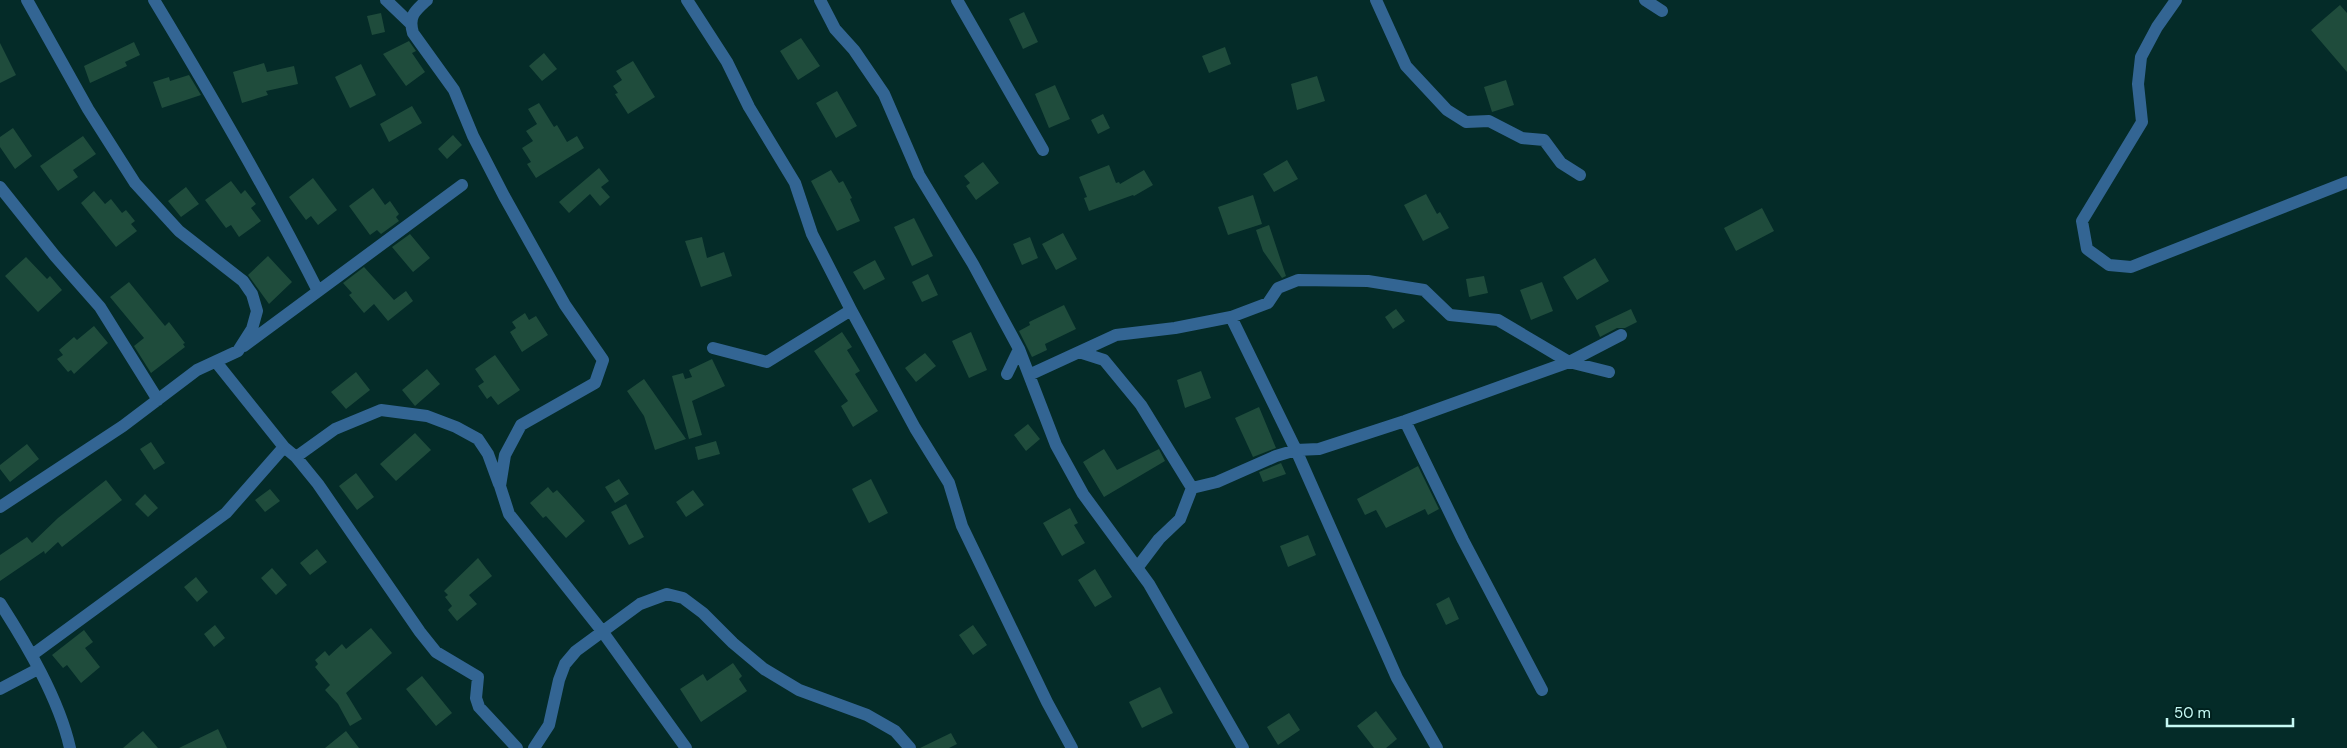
<svg xmlns="http://www.w3.org/2000/svg" width="2347" height="748" font-family="'DM Sans',sans-serif">
<style>
.building{fill:#1f4c3c}
.lines{fill:none;stroke-linecap:round;stroke-linejoin:round}
.minor{stroke:#336593;stroke-width:12}
</style>
<rect width="100%" height="100%" fill="#042b28"/>
<path class="building" d="M 2340,5 L 2347,13 L 2347,72 L 2311,30 Z
M 1024,12 L 1038,42 L 1023,49 L 1009,19 Z
M 381,13 L 385,32 L 372,35 L 367,16 Z
M 801,38 L 820,66 L 798,80 L 780,51 Z
M 409,41 L 416,51 L 412,53 L 425,72 L 406,86 L 383,54 Z
M 134,42 L 140,55 L 125,62 L 127,66 L 90,83 L 84,66 Z
M 0,43 L 16,75 L 0,83 Z
M 1225,47 L 1231,64 L 1209,73 L 1202,56 Z
M 544,53 L 557,69 L 542,81 L 529,66 Z
M 633,61 L 655,97 L 628,114 L 615,94 L 618,93 L 613,86 L 622,80 L 616,71 Z
M 264,63 L 267,72 L 294,66 L 298,84 L 266,91 L 268,95 L 242,103 L 233,72 Z
M 361,64 L 376,95 L 350,108 L 335,77 Z
M 189,75 L 201,95 L 162,108 L 153,82 L 169,77 L 170,81 Z
M 1317,76 L 1325,101 L 1297,110 L 1291,84 Z
M 1506,80 L 1514,105 L 1492,112 L 1484,87 Z
M 1055,85 L 1070,119 L 1049,128 L 1035,94 Z
M 837,91 L 857,126 L 836,138 L 816,103 Z
M 539,103 L 554,127 L 557,125 L 567,142 L 577,136 L 584,148 L 536,178 L 527,164 L 531,162 L 522,148 L 533,141 L 526,131 L 537,124 L 528,109 Z
M 412,106 L 422,123 L 389,142 L 380,124 Z
M 1103,114 L 1110,128 L 1098,134 L 1091,120 Z
M 13,128 L 32,156 L 15,169 L 0,147 L 0,137 Z
M 453,135 L 462,145 L 447,159 L 438,149 Z
M 83,136 L 96,154 L 73,170 L 78,177 L 58,191 L 40,166 Z
M 1287,160 L 1298,179 L 1274,192 L 1263,174 Z
M 983,162 L 999,183 L 976,200 L 966,186 L 970,183 L 964,176 Z
M 1109,165 L 1116,183 L 1119,182 L 1120,184 L 1144,170 L 1153,185 L 1134,196 L 1133,195 L 1089,211 L 1084,198 L 1087,197 L 1079,177 Z
M 599,168 L 609,181 L 601,187 L 610,197 L 600,206 L 590,194 L 569,213 L 559,202 Z
M 831,170 L 839,183 L 843,181 L 852,198 L 850,199 L 860,221 L 837,231 L 811,181 Z
M 313,178 L 337,210 L 318,225 L 311,216 L 306,220 L 289,197 Z
M 231,181 L 241,194 L 245,190 L 256,204 L 251,208 L 261,221 L 239,237 L 231,225 L 226,228 L 205,200 Z
M 186,187 L 199,204 L 181,217 L 168,201 Z
M 373,188 L 385,205 L 390,201 L 399,214 L 396,217 L 399,221 L 381,234 L 377,230 L 370,235 L 349,206 Z
M 94,191 L 105,204 L 111,199 L 122,213 L 126,210 L 135,221 L 131,224 L 137,231 L 116,247 L 81,203 Z
M 1426,194 L 1437,214 L 1440,212 L 1449,228 L 1423,241 L 1404,205 Z
M 1253,195 L 1262,224 L 1228,235 L 1218,207 Z
M 1762,208 L 1774,231 L 1736,251 L 1724,228 Z
M 914,218 L 933,256 L 912,266 L 894,227 Z
M 1269,225 L 1286,276 L 1282,278 L 1263,251 L 1256,230 Z
M 1063,233 L 1077,259 L 1056,270 L 1042,244 Z
M 410,234 L 430,258 L 413,272 L 392,247 Z
M 702,237 L 707,258 L 724,252 L 732,276 L 701,287 L 685,241 Z
M 1030,237 L 1038,258 L 1022,265 L 1013,244 Z
M 268,256 L 292,282 L 269,304 L 248,275 Z
M 26,257 L 47,279 L 50,276 L 62,290 L 38,312 L 5,276 Z
M 1595,258 L 1609,281 L 1577,300 L 1563,277 Z
M 875,260 L 885,279 L 864,290 L 853,272 Z
M 364,267 L 394,300 L 406,291 L 413,301 L 388,321 L 374,304 L 364,313 L 349,295 L 352,293 L 343,283 Z
M 928,274 L 938,295 L 922,302 L 912,282 Z
M 1484,276 L 1488,293 L 1469,297 L 1466,279 Z
M 129,282 L 165,326 L 169,322 L 185,343 L 183,344 L 185,347 L 151,373 L 134,346 L 144,338 L 110,297 Z
M 1542,282 L 1553,311 L 1531,320 L 1520,290 Z
M 1064,305 L 1076,329 L 1045,344 L 1047,350 L 1032,357 L 1019,331 L 1030,325 L 1029,322 Z
M 1396,309 L 1405,321 L 1393,329 L 1385,317 Z
M 1631,309 L 1637,322 L 1625,328 L 1617,328 L 1600,337 L 1595,326 Z
M 525,313 L 529,320 L 536,316 L 548,335 L 522,352 L 510,332 L 516,328 L 512,322 Z
M 94,326 L 108,343 L 74,374 L 71,370 L 68,372 L 57,359 L 63,355 L 59,350 L 74,337 L 77,340 Z
M 842,332 L 852,347 L 847,350 L 860,371 L 855,374 L 878,411 L 853,427 L 841,406 L 848,401 L 814,351 Z
M 971,332 L 987,370 L 969,378 L 952,341 Z
M 925,353 L 936,366 L 916,382 L 905,368 Z
M 495,355 L 520,390 L 498,405 L 491,396 L 487,399 L 478,386 L 484,382 L 475,369 Z
M 712,359 L 725,386 L 692,401 L 702,435 L 689,439 L 672,376 L 683,373 L 685,379 L 692,377 L 689,370 Z
M 427,369 L 440,384 L 415,406 L 402,390 Z
M 1201,371 L 1211,398 L 1185,408 L 1177,380 Z
M 356,372 L 370,390 L 346,409 L 331,392 Z
M 644,379 L 686,439 L 655,450 L 644,416 L 627,391 Z
M 1259,407 L 1276,448 L 1253,457 L 1235,418 Z
M 1028,424 L 1040,439 L 1026,451 L 1014,435 Z
M 415,433 L 431,450 L 396,481 L 380,464 Z
M 716,441 L 720,454 L 698,460 L 695,447 Z
M 151,442 L 165,463 L 154,470 L 140,449 Z
M 27,444 L 39,459 L 10,482 L 0,469 L 0,465 Z
M 1104,449 L 1117,470 L 1159,449 L 1165,461 L 1104,497 L 1083,462 Z
M 1281,463 L 1286,474 L 1263,482 L 1259,472 Z
M 1418,466 L 1439,509 L 1428,515 L 1425,509 L 1386,528 L 1376,510 L 1365,515 L 1357,499 Z
M 356,473 L 374,497 L 357,510 L 339,486 Z
M 619,479 L 629,494 L 615,503 L 605,487 Z
M 871,479 L 888,513 L 869,523 L 852,489 Z
M 106,480 L 122,500 L 62,547 L 58,542 L 45,554 L 44,551 L 0,581 L 0,555 L 27,537 L 32,543 L 58,518 Z
M 548,487 L 553,493 L 557,490 L 585,521 L 566,538 L 546,516 L 543,518 L 530,503 Z
M 270,489 L 280,501 L 265,512 L 255,500 Z
M 693,490 L 704,505 L 686,517 L 676,502 Z
M 145,494 L 158,508 L 148,517 L 135,504 Z
M 626,504 L 644,537 L 629,545 L 611,512 Z
M 1070,508 L 1078,523 L 1074,525 L 1085,543 L 1062,556 L 1043,523 Z
M 1308,535 L 1316,555 L 1288,567 L 1280,546 Z
M 317,549 L 327,562 L 310,575 L 300,563 Z
M 478,558 L 492,576 L 469,595 L 477,604 L 457,621 L 448,610 L 452,606 L 445,597 L 448,595 L 444,591 Z
M 272,568 L 287,585 L 276,595 L 261,578 Z
M 1095,569 L 1112,597 L 1095,607 L 1078,580 Z
M 196,577 L 208,592 L 197,602 L 184,587 Z
M 1449,597 L 1459,619 L 1446,625 L 1436,604 Z
M 215,625 L 225,638 L 214,647 L 204,634 Z
M 973,625 L 987,645 L 973,655 L 959,635 Z
M 371,628 L 392,653 L 346,693 L 362,719 L 350,726 L 338,704 L 325,690 L 330,685 L 315,667 L 318,664 L 315,660 L 325,651 L 329,656 L 342,644 L 346,649 Z
M 84,630 L 93,642 L 85,648 L 100,667 L 81,683 L 67,665 L 63,668 L 52,655 Z
M 733,663 L 742,676 L 739,679 L 747,691 L 701,722 L 680,689 L 703,674 L 707,681 Z
M 422,676 L 452,713 L 436,726 L 406,689 Z
M 1160,687 L 1173,713 L 1142,728 L 1129,702 Z
M 1376,711 L 1397,739 L 1386,748 L 1374,748 L 1357,726 Z
M 1289,713 L 1300,730 L 1278,745 L 1267,727 Z
M 218,729 L 227,748 L 179,748 Z
M 143,731 L 158,748 L 123,748 Z
M 346,731 L 359,748 L 325,748 Z
M 951,733 L 957,744 L 949,748 L 920,748 Z"/>
<g class="lines">
<path class="minor" d="M 154,0 C 212,96 268,192 318,291
M 386,0 L 410,23
M 427,0 C 415,11 408,16 413,33 L 454,90 L 473,136 L 504,196 L 565,305 L 603,360 L 595,383 L 521,425 L 505,455 L 500,486 L 509,514 L 602,631 L 686,748
M 687,0 L 727,62 L 749,107 L 795,183 L 812,234 L 850,308 L 848,312 L 767,362 L 713,348
M 820,0 L 835,29 L 854,50 L 884,94 L 919,175 L 973,264 L 1019,349 L 1007,374
M 957,0 L 1043,150
M 1376,0 L 1406,66 L 1447,110 L 1466,122 L 1489,121 L 1522,138 L 1544,140 L 1561,163 L 1580,175
M 1645,0 L 1662,11
M 2176,0 L 2157,27 L 2141,57 L 2138,84 L 2142,122 L 2082,221 L 2087,249 L 2109,265 L 2131,267 L 2347,182
M 0,187 L 55,256 L 100,307 L 158,400
M 850,308 L 915,428 L 949,483 L 962,526 L 1047,702 L 1072,748
M 1231,317 L 1268,303 L 1278,288 L 1298,280 L 1368,281 L 1424,290 L 1450,315 L 1498,320 L 1569,362 L 1609,372
M 244,346 L 462,185
M 1019,349 L 1056,445 L 1083,494 L 1149,584 L 1243,748
M 1079,352 L 1104,360 L 1141,405 L 1192,488 L 1217,482 L 1276,456 L 1296,450 L 1319,449 L 1405,421 L 1569,362 L 1621,335
M 216,362 L 284,447 L 296,457 L 335,429 L 381,410 L 427,416 L 456,427 L 478,439 L 488,454 L 499,484
M 1029,375 L 1116,335 L 1175,328 L 1231,317 L 1296,450 L 1397,678 L 1437,748
M 1405,421 L 1463,540 L 1542,690
M 296,457 L 318,484 L 420,632 L 436,652 L 478,677 L 476,698 L 479,707 L 517,748
M 0,507 L 123,426 L 197,370 L 238,351 L 252,329 L 257,311 L 252,294 L 243,281 L 179,231 L 135,183 L 88,109 L 27,0
M 1137,568 L 1159,539 L 1180,519 L 1192,488
M 0,603 C 27,645 59,699 70,748
M 32,655 L 226,513 L 284,447
M 0,689 L 38,669
M 534,748 L 549,725 L 559,680 L 565,664 L 576,651 L 640,604 L 667,594 L 683,598 L 703,613 L 733,643 L 764,669 L 799,690 L 867,715 L 895,731 L 910,748"/>
</g>
<path d="M2167 718v8h126v-8" fill="none" stroke="#c6f9f4" stroke-width="2.5"/>
<text x="2174" y="718" font-size="15" fill="#c6f9f4" stroke="#00211e" stroke-width="4" paint-order="stroke">50 m</text>
</svg>
